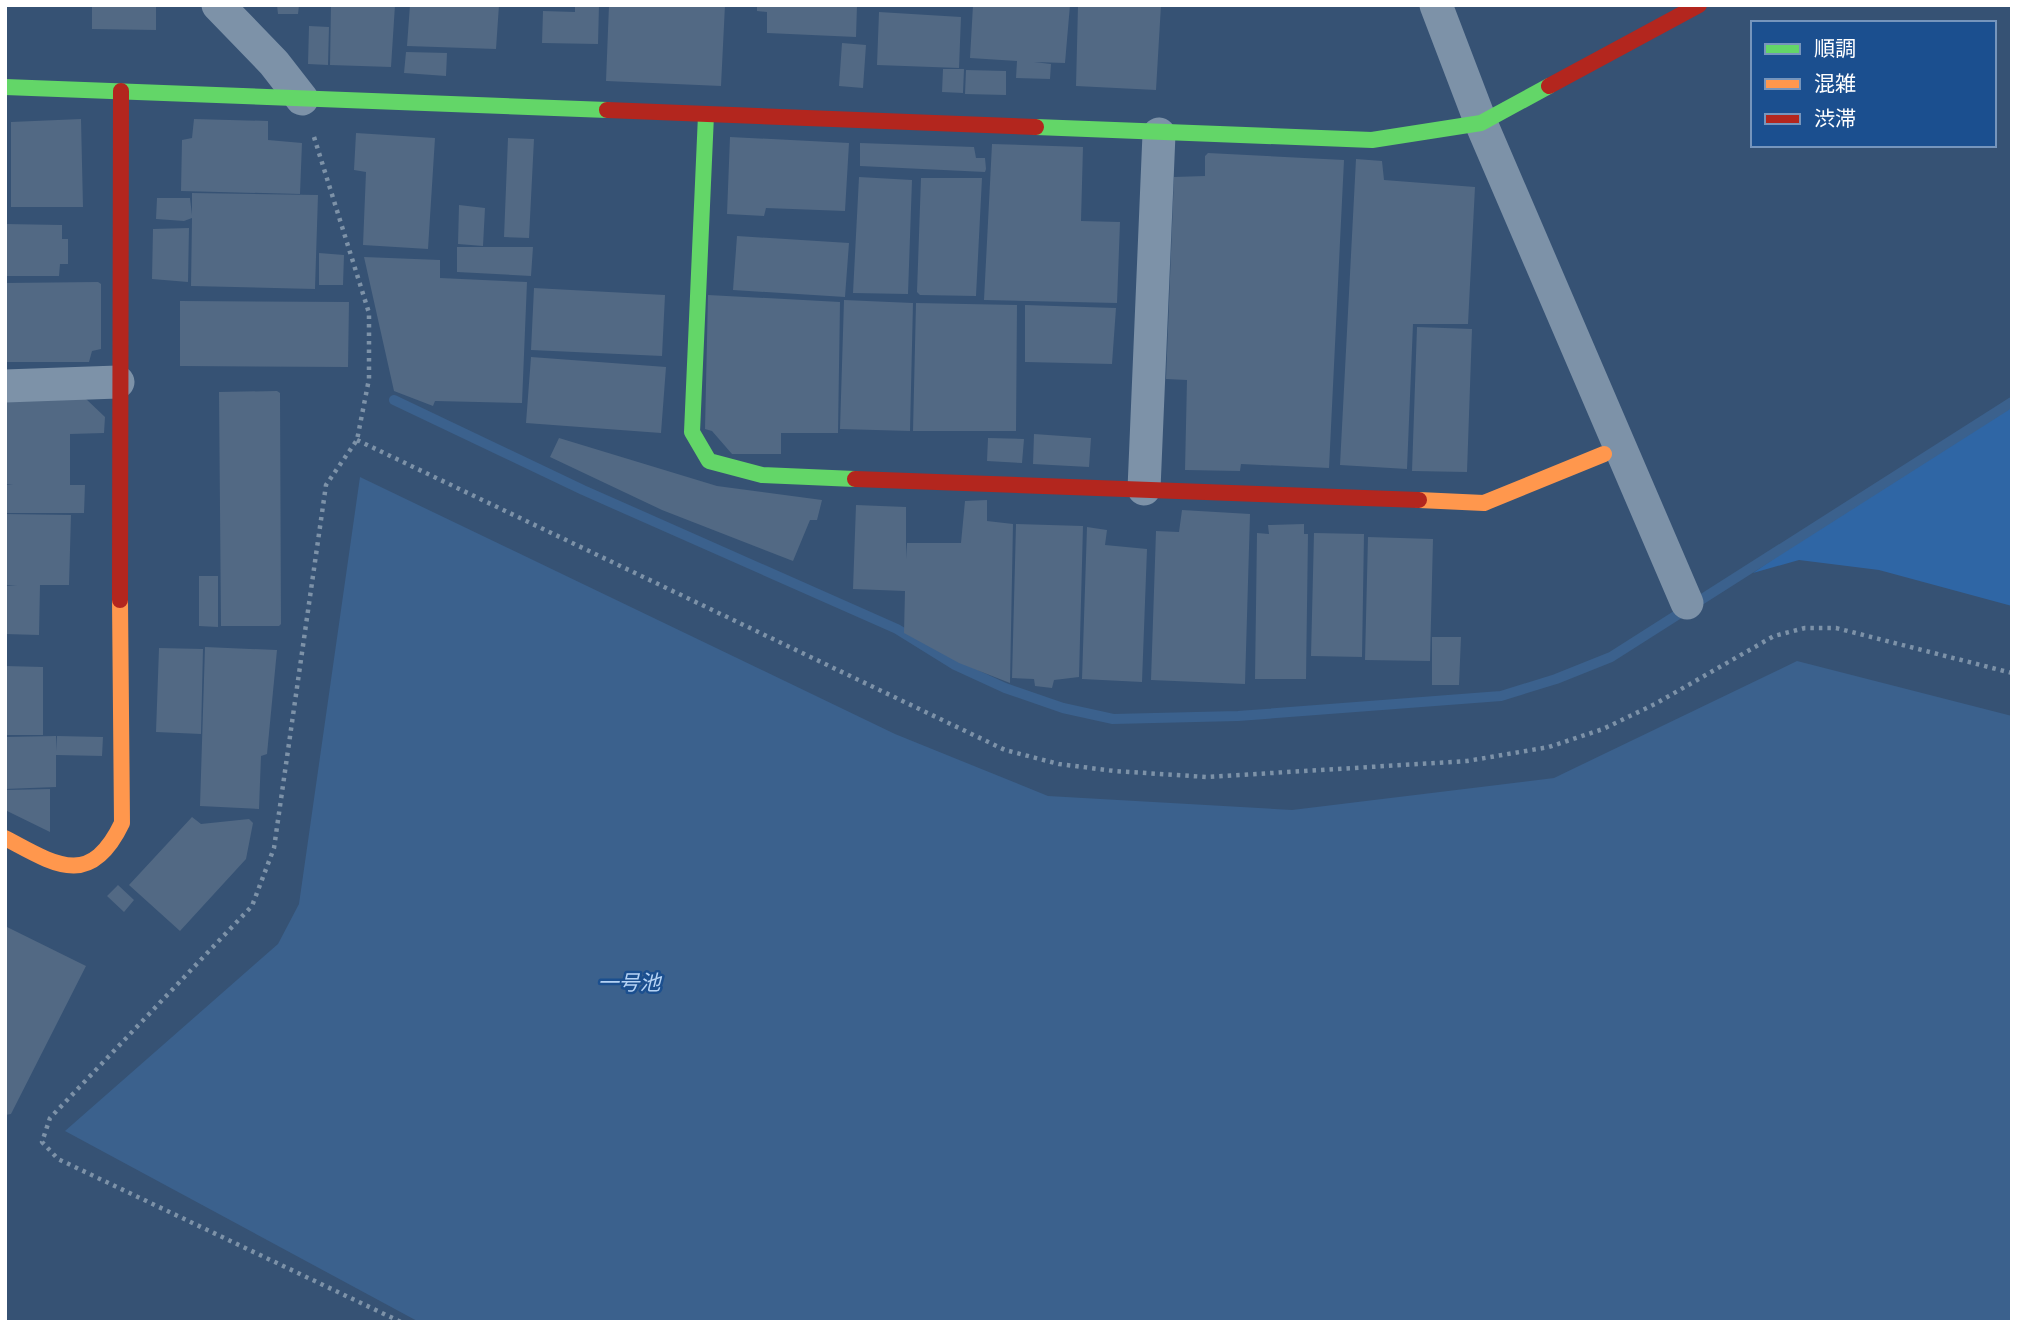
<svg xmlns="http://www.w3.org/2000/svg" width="2017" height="1327" font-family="Raleway,'Noto Sans JP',sans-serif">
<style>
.green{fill:#2f66a5}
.water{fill:#3b618d}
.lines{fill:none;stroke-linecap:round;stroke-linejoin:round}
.stream{stroke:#3b618d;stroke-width:10}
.building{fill:#526984}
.path{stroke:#7d92a8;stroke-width:4.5;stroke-dasharray:3.5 5;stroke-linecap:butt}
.street{stroke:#7d92a8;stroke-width:33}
.fast{stroke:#63d668;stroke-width:16}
.slow{stroke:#ff974d;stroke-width:16}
.jam{stroke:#b3261e;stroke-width:16}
.labels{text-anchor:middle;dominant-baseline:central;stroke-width:5;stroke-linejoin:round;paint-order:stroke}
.water-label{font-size:21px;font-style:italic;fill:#b5d3f5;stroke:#1b4f8f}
</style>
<rect width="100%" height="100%" fill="#365274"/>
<path class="green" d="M 2012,407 L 2012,606 L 1879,570 L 1799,560 L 1753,573 L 1829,520 Z"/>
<path class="water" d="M 360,477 L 895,734 L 1048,796 L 1292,810 L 1554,778 L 1797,661 L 2012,716 L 2012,1322 L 419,1322 L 65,1131 L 278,944 L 299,904 Z"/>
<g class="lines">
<path class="stream" d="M 394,400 L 583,490 L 897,629 L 955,665 L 1005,688 L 1063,708 L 1113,719 L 1238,716 L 1501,696 L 1556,679 L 1611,657 L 2012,402"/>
</g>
<path class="building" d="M 92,5 L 156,5 L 156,30 L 92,29 Z
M 277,5 L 299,5 L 298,14 L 278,14 Z
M 331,5 L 395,5 L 391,67 L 330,65 Z
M 410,5 L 499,5 L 496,49 L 407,46 Z
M 575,5 L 599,5 L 598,44 L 542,43 L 543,11 L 575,12 Z
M 609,5 L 725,5 L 721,86 L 606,81 Z
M 757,5 L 857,5 L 856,37 L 767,33 L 767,12 L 757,11 Z
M 973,5 L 1070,5 L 1065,63 L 1034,62 L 1051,64 L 1050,79 L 1016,78 L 1017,61 L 970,58 Z
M 1078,5 L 1161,5 L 1156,90 L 1076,86 Z
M 879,12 L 961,17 L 959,68 L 877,65 Z
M 309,26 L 329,27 L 328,65 L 308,64 Z
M 842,43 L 866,45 L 863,88 L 839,86 Z
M 406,52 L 447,53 L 446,76 L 404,73 Z
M 943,69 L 964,69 L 963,93 L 942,92 Z
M 966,70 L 1006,71 L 1006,95 L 965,94 Z
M 81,119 L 83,207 L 11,207 L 11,122 Z
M 194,119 L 268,121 L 268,140 L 302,143 L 300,194 L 181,191 L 182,140 L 192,138 Z
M 356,133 L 435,138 L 428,249 L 363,245 L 366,172 L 354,170 Z
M 730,137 L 849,143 L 845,211 L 766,208 L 764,216 L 727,214 Z
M 508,138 L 534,139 L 529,238 L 504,237 Z
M 860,143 L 974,147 L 976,158 L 985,158 L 986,169 L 985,172 L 860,166 Z
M 992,144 L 1083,147 L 1081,221 L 1120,222 L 1117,303 L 984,300 Z
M 1208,153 L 1344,160 L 1329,468 L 1241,464 L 1240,471 L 1185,470 L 1187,380 L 1166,379 L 1174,177 L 1205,176 L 1205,156 Z
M 1356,159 L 1382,161 L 1384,180 L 1475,187 L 1468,324 L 1413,324 L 1407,469 L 1340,465 Z
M 859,177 L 912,180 L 908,294 L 853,293 Z
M 921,178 L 982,178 L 976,296 L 920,295 L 917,292 Z
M 192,193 L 318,195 L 315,289 L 191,286 L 192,218 L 184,221 L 156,219 L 157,198 L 190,198 L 192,215 Z
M 459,205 L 485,208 L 483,246 L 458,244 Z
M 5,224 L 62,225 L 62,239 L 68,239 L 68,264 L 60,264 L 59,276 L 5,276 Z
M 189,228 L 188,282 L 152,279 L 153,229 Z
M 737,236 L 849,243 L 845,297 L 733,290 Z
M 457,247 L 533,247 L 531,276 L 457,272 Z
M 319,253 L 344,255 L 343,285 L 319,285 Z
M 364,257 L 440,260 L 440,278 L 527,282 L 522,403 L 435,401 L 433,406 L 394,391 Z
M 98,282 L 101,284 L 101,349 L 92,351 L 89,362 L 5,362 L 5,283 Z
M 534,288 L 665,295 L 662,356 L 531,350 Z
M 708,295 L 840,302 L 838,433 L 781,433 L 781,454 L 732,454 L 712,431 L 705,429 Z
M 844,300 L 913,303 L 910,431 L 840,429 Z
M 180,301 L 349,302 L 348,367 L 180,366 Z
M 916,303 L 1017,305 L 1016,431 L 913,431 Z
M 1025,305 L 1116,308 L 1112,364 L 1025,362 Z
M 1417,327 L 1472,329 L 1467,472 L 1412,471 Z
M 531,357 L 666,367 L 661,433 L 526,423 Z
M 277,391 L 280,393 L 281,624 L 279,626 L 221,626 L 219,392 Z
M 85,398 L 105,417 L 104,433 L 70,434 L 70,485 L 85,485 L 84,513 L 5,513 L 5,485 L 13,485 L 5,484 L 5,400 Z
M 1034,434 L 1091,438 L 1089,467 L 1033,464 Z
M 559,438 L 717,486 L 822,500 L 817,520 L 810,520 L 793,561 L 662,510 L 550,457 Z
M 988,438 L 1024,439 L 1022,463 L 987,461 Z
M 987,500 L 987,521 L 1013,524 L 1010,683 L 959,663 L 904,633 L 905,591 L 853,589 L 856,505 L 906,507 L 906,559 L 907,543 L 961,543 L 965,501 Z
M 1182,510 L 1250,514 L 1245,684 L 1151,680 L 1156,531 L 1179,532 Z
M 5,514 L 71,515 L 69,585 L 40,585 L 39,635 L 5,634 L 5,586 L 17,585 L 5,585 Z
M 1016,524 L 1083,526 L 1079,677 L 1054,680 L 1052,688 L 1035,686 L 1034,679 L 1012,678 Z
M 1304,524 L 1304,534 L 1308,534 L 1306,679 L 1255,679 L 1257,533 L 1269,534 L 1268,525 Z
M 1087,527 L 1107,530 L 1105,545 L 1147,549 L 1142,682 L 1082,679 Z
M 1314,533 L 1364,534 L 1362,657 L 1311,656 Z
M 1368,537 L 1433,539 L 1430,661 L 1365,660 Z
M 199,576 L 218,576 L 218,627 L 199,626 Z
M 1432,637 L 1461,637 L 1459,685 L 1432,685 Z
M 205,647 L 277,650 L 267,754 L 261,756 L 259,809 L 200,806 Z
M 159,648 L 203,649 L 201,734 L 156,732 Z
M 5,666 L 43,667 L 43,735 L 5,735 Z
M 56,736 L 56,751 L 57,736 L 103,737 L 102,756 L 56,755 L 56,787 L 5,789 L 5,737 Z
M 50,789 L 50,832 L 5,810 L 5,790 Z
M 192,817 L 201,824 L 249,819 L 253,823 L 246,859 L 180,931 L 129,885 Z
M 118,885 L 134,900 L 124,912 L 107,896 Z
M 7,927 L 86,966 L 11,1114 L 5,1115 Z"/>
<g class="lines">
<path class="path" d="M 314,137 L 369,313 L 369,379 L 357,440 L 326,485 L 274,848 L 252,906 L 50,1118 L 42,1142 L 58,1159 L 401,1322
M 357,440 L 1005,750 L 1059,764 L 1114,771 L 1207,777 L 1467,761 L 1549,747 L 1603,729 L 1655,704 L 1774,636 L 1805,628 L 1836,628 L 2012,673"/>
<path class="street" d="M 218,5 L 274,63 L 302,99
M 1436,5 L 1481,123 L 1687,603
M 5,386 L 118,382
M 1144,489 L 1159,134"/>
<path class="fast" d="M 5,87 L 607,110
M 706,115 L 692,432 L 709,461 L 762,475 L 855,479
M 1036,127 L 1372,140 L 1481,123 L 1549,86"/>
<path class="slow" d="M 1419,500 L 1484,503 L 1604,454
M 5,838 C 54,864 90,890 122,823 L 120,600"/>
<path class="jam" d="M 1549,86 L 1699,5
M 607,110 L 1036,127
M 855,479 L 1419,500
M 120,600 L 121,91"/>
</g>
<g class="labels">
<g class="water-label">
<text x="629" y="982">一号池</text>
</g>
</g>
<rect width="2017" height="1327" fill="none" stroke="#ffffff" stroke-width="14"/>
<rect x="1751" y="21" width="245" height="126" fill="#1b4f8f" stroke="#7695bc" stroke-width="2"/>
<rect x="1765" y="44" width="35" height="10" fill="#63d668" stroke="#7695bc" stroke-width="2"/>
<text x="1814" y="56" font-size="21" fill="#ffffff">順調</text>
<rect x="1765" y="79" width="35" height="10" fill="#ff974d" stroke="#7695bc" stroke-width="2"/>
<text x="1814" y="91" font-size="21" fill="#ffffff">混雑</text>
<rect x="1765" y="114" width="35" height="10" fill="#b3261e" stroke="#7695bc" stroke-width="2"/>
<text x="1814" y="126" font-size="21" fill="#ffffff">渋滞</text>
</svg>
